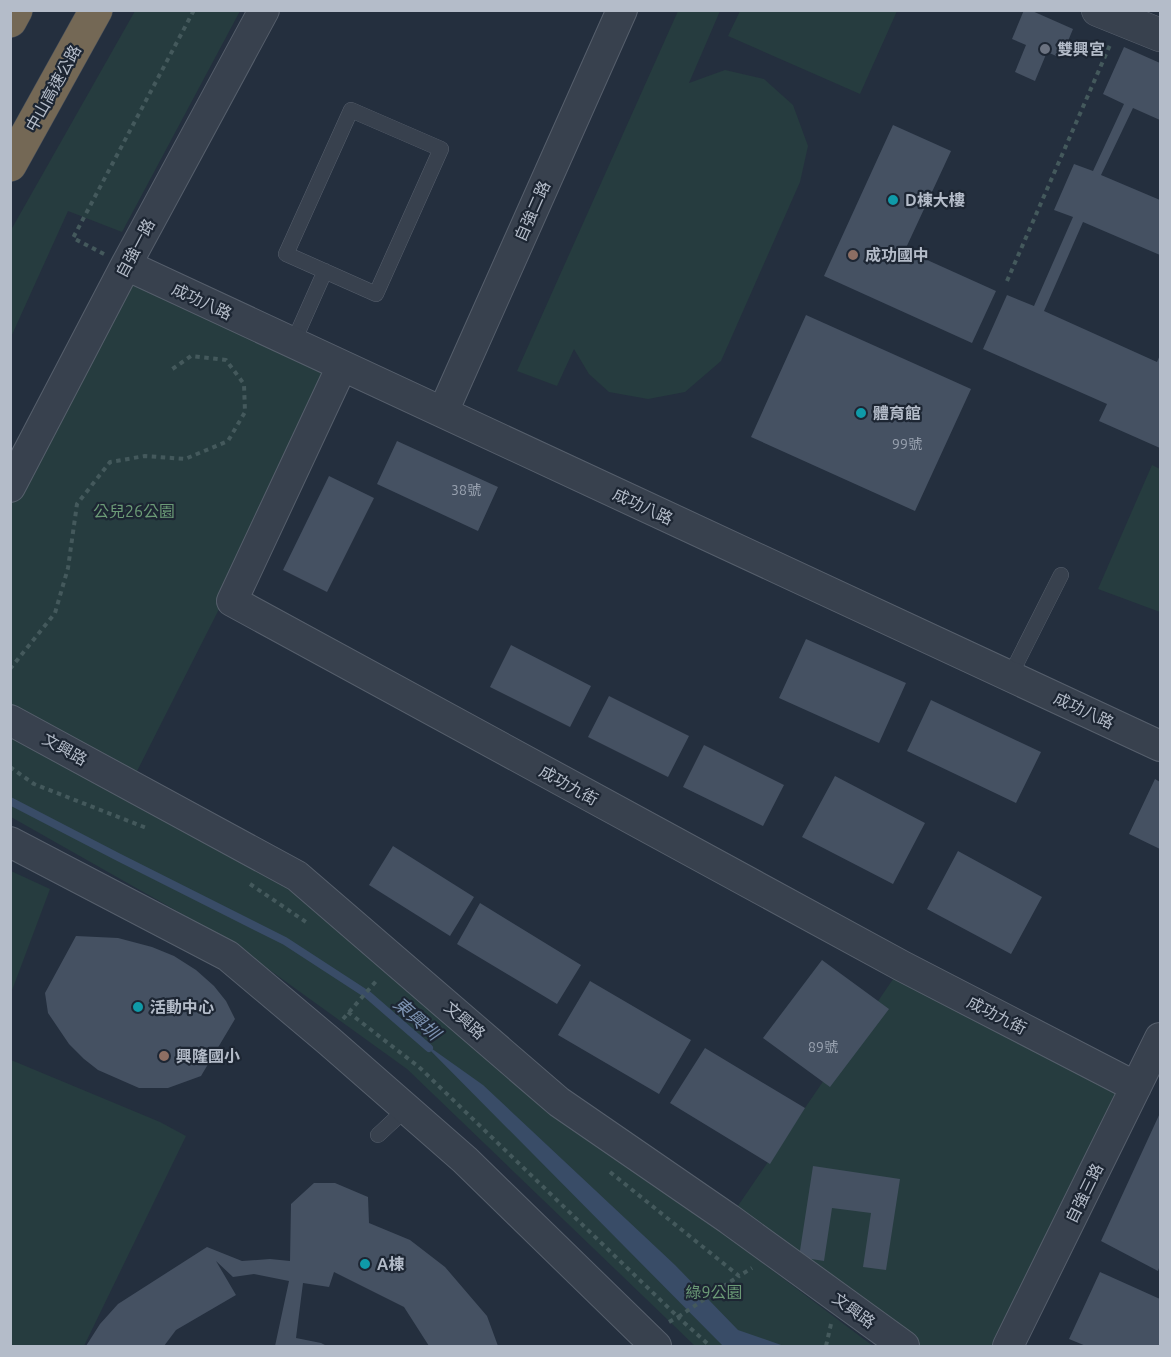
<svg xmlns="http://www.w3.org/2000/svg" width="1171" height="1357" font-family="Ubuntu,'Noto Sans TC',sans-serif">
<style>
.green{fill:#263c3f}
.water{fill:#394c67}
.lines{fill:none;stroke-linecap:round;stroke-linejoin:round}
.stream{stroke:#394c67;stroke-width:8}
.building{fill:#455162}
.service-casing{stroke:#565f6c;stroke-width:16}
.minor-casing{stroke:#565f6c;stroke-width:32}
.tertiary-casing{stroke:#565f6c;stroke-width:34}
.motorway-casing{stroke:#434c59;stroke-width:34}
.path{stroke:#44595c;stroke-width:4;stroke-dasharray:4.5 4.5;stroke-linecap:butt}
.service{stroke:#38414e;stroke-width:15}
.minor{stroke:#38414e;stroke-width:30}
.tertiary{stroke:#38414e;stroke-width:33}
.motorway{stroke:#746855;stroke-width:33}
.worship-dot{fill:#6b7280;stroke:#1d2633;stroke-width:2}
.culture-dot{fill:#0f9aa8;stroke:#1d2633;stroke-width:2}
.education-dot{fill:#8d6e63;stroke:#1d2633;stroke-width:2}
.labels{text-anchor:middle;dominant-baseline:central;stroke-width:4.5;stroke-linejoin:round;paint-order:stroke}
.number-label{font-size:14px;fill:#98a1af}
.poi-label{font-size:16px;font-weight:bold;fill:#b4bcc9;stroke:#1d2633;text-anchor:start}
.street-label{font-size:16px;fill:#b4bcc9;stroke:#1d2633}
.park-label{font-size:16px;fill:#6b9a76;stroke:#1d2633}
.water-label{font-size:18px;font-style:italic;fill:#7c92b1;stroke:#1d2633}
</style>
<rect width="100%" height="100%" fill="#242f3e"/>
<path class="green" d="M 135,11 L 240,11 L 122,232 L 68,211 L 11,337 L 11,230 Z
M 678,11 L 720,11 L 689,83 L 725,70 L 764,79 L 793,105 L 808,146 L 800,182 L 721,361 L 685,392 L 648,399 L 609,392 L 589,374 L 574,349 L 557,386 L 517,371 Z
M 740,11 L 740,10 L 897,11 L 860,94 L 728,36 Z
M 126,265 L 342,366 L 130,785 L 11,720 L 10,487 Z
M 1152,465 L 1160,469 L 1160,612 L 1098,589 Z
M 11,735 L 287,888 L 408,982 L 523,1083 L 873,1346 L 695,1346 L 407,1069 L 228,940 L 11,817 Z
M 11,871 L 50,889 L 11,993 Z
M 902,966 L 1136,1087 L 1008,1346 L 904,1346 L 729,1219 Z
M 11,1060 L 160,1122 L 186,1136 L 84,1346 L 11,1346 Z"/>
<path class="water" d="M 421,1041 L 483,1085 L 675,1265 L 738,1330 L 784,1346 L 723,1346 Z"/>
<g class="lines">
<path class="stream" d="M 10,801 L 118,857 L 285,941 L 368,995 L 429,1048"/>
</g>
<path class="building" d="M 1024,10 L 1030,10 L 1073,29 L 1061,58 L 1047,52 L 1035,81 L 1015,72 L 1026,45 L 1012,39 Z
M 1124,47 L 1160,63 L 1160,120 L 1133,108 L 1101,175 L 1160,200 L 1160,255 L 1083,222 L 1044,311 L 1157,362 L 1160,355 L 1160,448 L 1099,421 L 1107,404 L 983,349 L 1007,295 L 1034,306 L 1073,217 L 1054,210 L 1074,164 L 1093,171 L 1124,104 L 1103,94 Z
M 893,125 L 951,151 L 905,250 L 996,291 L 972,343 L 824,276 Z
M 806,315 L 971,389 L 915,511 L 751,437 Z
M 397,441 L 498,487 L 478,531 L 377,484 Z
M 329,476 L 374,498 L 327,592 L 283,570 Z
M 806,639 L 906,683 L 879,743 L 779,698 Z
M 511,645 L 591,686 L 570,727 L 490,687 Z
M 609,696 L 689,736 L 668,777 L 588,737 Z
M 931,700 L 1041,752 L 1016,803 L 907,751 Z
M 704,745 L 784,785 L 763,826 L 683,787 Z
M 835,776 L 925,823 L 893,884 L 802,837 Z
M 1155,779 L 1160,782 L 1160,849 L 1129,834 Z
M 393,846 L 474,897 L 450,936 L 369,885 Z
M 958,851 L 1042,897 L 1011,954 L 927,909 Z
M 480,903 L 581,965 L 557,1004 L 457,944 Z
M 76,936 L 118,938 L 152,947 L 174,956 L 196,970 L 214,986 L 226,1001 L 235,1019 L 201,1076 L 168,1088 L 139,1088 L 98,1070 L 84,1059 L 69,1044 L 48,1013 L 45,993 Z
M 822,960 L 889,1009 L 830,1087 L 763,1038 Z
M 590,981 L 691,1040 L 659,1094 L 558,1035 Z
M 705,1048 L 805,1108 L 770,1164 L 670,1103 Z
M 1160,1113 L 1160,1265 L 1158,1271 L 1101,1241 Z
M 813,1166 L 900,1179 L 886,1270 L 863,1267 L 871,1213 L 832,1208 L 824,1261 L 799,1257 Z
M 314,1183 L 335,1183 L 368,1197 L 369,1223 L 410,1240 L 445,1267 L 487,1316 L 498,1346 L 429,1346 L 404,1307 L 334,1272 L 329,1287 L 303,1283 L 296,1338 L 321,1343 L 327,1346 L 275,1346 L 289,1281 L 254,1274 L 233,1277 L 216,1261 L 236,1295 L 176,1330 L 164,1346 L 86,1346 L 100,1324 L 118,1304 L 207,1247 L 242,1261 L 270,1259 L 290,1261 L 291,1204 Z
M 1100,1272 L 1160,1299 L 1160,1346 L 1086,1346 L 1069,1339 Z"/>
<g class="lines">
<g class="service-casing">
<path id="service" d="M 351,110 L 441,149 L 376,294 L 286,254 Z
M 293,343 L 325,271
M 1010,676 L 1061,575
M 378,1135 L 406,1109"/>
</g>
<g class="minor-casing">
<path id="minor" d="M 126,265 L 1160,746
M 342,366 L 232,601 L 902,966 L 1136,1087
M 443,412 L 622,10
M 10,487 L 126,265 L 264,10
M 10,720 L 297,876 L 559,1102 L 729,1219 L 904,1346
M 10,842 L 228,956 L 329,1041 L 465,1160 L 656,1346
M 1008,1346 L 1160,1038"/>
</g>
<g class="tertiary-casing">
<path id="tertiary" d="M 1098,10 L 1160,35"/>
</g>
<g class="motorway-casing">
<path id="motorway" d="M 10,21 L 16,10
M 10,165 L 96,10"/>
</g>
<path class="path" d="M 104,254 L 73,238 L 194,10
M 1007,281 L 1110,45
M 10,669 L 55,613 L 68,568 L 77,504 L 110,462 L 145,456 L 185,459 L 228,441 L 245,412 L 244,384 L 226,360 L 191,356 L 171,370
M 10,767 L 34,784 L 149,829
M 250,884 L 306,922
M 348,1012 L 419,1067 L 678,1317 L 739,1276
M 343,1019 L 378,979
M 610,1172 L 739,1276 L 752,1268
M 669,1322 L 678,1317 L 710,1346
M 826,1346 L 831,1324"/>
<use href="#service" class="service"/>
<use href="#minor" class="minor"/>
<use href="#tertiary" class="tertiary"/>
<use href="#motorway" class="motorway"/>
</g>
<circle class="worship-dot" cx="1045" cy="49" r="6"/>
<g class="culture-dot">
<circle cx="893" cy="200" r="6"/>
<circle cx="861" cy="413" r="6"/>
<circle cx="138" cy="1007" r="6"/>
<circle cx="365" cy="1264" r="6"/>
</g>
<g class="education-dot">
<circle cx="853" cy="255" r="6"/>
<circle cx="164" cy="1056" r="6"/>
</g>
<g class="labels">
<g class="number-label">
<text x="907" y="444">99號</text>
<text x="466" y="490">38號</text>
<text x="823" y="1047">89號</text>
</g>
<g class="poi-label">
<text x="1057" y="49">雙興宮</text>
<text x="905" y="200">D棟大樓</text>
<text x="865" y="255">成功國中</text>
<text x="873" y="413">體育館</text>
<text x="150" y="1007">活動中心</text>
<text x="176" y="1056">興隆國小</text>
<text x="377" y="1264">A棟</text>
</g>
<g class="street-label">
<text transform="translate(53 88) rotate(-61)">中山高速公路</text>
<text transform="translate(532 211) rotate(-66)">自強二路</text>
<text transform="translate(135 248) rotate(-62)">自強一路</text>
<text transform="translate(202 301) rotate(25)">成功八路</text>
<text transform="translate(643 506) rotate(25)">成功八路</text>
<text transform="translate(1084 710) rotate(25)">成功八路</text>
<text transform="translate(65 749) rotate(29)">文興路</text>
<text transform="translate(569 785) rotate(29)">成功九街</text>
<text transform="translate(997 1015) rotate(27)">成功九街</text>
<text transform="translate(465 1020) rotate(41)">文興路</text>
<text transform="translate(1084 1193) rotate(-64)">自強三路</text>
<text transform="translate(854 1310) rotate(36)">文興路</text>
</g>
<g class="park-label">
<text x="134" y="511">公兒26公園</text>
<text x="714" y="1292">綠9公園</text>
</g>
<g class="water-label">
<text transform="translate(417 1018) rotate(41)">東興圳</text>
</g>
</g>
<rect width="1171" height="1357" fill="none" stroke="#b4bcc9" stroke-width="24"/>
</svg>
